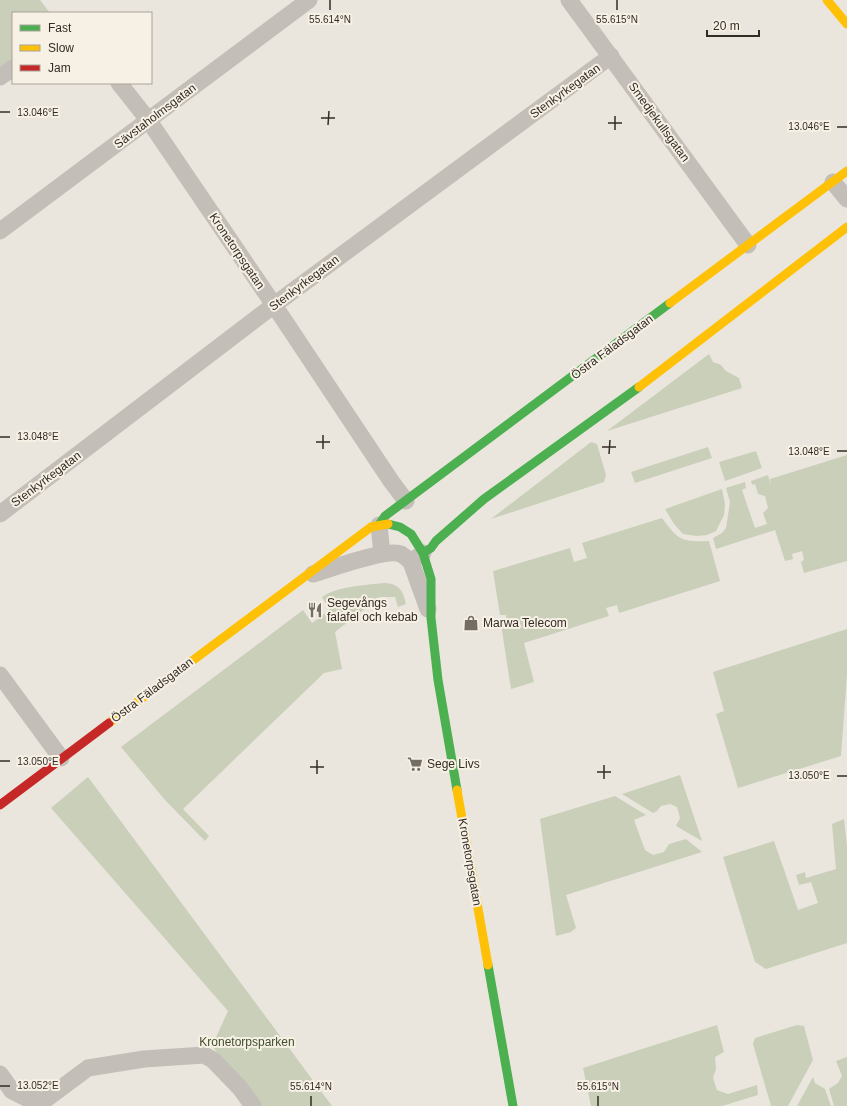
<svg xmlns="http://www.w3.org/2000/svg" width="847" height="1106" font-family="Helvetica,sans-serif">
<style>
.green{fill:#c9cfb9}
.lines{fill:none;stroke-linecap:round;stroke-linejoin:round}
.street{stroke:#c3beb7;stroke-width:17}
.fast{stroke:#4caf50;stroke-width:9}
.slow{stroke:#ffc107;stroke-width:9}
.jam{stroke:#c62828;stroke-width:9}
.ticks{fill:none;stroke:#332c26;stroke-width:1.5}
.labels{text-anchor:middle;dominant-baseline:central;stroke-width:4;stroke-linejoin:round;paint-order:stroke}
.street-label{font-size:12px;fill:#332c26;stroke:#f7f1e5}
.poi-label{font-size:12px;fill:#332c26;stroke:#f7f1e5;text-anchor:start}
.park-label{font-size:12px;fill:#3f4f2c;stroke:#f7f1e5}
.ticks-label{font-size:10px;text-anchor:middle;fill:#332c26;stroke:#f7f1e5;stroke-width:4;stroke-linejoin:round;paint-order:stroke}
</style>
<rect width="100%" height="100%" fill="#eae6de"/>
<path class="green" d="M 0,0 L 40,0 L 50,13 L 13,13 L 13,60 L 0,69 Z
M 709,354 L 713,362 L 721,365 L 726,371 L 739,378 L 742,388 L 607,431 Z
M 591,442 L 597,444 L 606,475 L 604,482 L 491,519 Z
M 708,447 L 712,458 L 635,483 L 631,472 Z
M 756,451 L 762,468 L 725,481 L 719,462 Z
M 847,455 L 847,561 L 804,573 L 801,562 L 804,560 L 802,551 L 792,554 L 793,559 L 785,561 L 775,530 L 716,549 L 713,538 L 722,533 L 726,528 L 730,502 L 726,488 L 745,482 L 746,488 L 742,490 L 755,528 L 767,524 L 763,513 L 768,508 L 765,496 L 758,494 L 755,484 L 752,485 L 751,481 L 768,475 L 771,485 L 770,479 Z
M 722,489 L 725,504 L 724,515 L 716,531 L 707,535 L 697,536 L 683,534 L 674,524 L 665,509 Z
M 662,518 C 678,540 681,542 709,541 L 720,581 L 619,613 L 617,605 L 606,608 L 609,616 L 524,643 L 534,682 L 511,689 L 501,624 L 507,623 L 506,615 L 500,615 L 493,571 L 570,548 L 574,562 L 587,558 L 582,543 Z
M 385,583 C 399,584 403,590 406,604 L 398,607 L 395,597 L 380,597 L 335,632 L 342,669 L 324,673 L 183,809 L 209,836 L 205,841 L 165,800 L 121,747 L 303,610 L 312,623 L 330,610 L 322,597 C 338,586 365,585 385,583 Z
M 847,629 L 847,675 L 841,756 L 738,788 L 716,714 L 724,711 L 713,672 Z
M 680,775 L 702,841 L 676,826 L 680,818 L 677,807 L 670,804 L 661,806 L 657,811 L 653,813 L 622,794 Z
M 88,777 L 332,1106 L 259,1106 L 212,1046 L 228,1011 L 51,808 Z
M 615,796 L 646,815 L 634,820 L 645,850 L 653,855 L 664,852 L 669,844 L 686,839 L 702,852 L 566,895 L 576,928 L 571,932 L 556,936 L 540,819 Z
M 844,819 L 847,847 L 847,943 L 766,969 L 755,962 L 723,857 L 774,841 L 798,910 L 818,903 L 811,882 L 799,885 L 796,875 L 805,872 L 806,878 L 836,869 L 832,824 Z
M 717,1025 L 724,1052 L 715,1057 L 716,1069 L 713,1078 L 717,1090 L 728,1094 L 757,1085 L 758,1095 L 722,1106 L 591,1106 L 583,1068 Z
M 797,1025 L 804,1026 L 813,1060 L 788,1106 L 771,1106 L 753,1044 L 755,1038 Z
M 847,1057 L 847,1106 L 834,1106 L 829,1089 L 838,1083 L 842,1076 L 836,1061 Z
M 813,1077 L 815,1083 L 825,1089 L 831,1106 L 797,1106 Z"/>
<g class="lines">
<path class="street" d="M 569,0 L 748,245
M 0,77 L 13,68
M 119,83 L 149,121 L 274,305 L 391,481 L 406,501
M 833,182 L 847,199
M 0,231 L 309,0
M 0,514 L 274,305 L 611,56
M 379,525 L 382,554
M 411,562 L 428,609
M 313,574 C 330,569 387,548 401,554 C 404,556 408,559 411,562 L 423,553
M 0,675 L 61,758
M 0,1074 L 12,1091 L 28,1099 L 45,1100 L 88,1068 L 144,1059 L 204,1055 L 213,1060 L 240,1088 L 253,1106"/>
<path class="fast" d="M 388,524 L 400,527 L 411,534 L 423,553 L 431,579 L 431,618 L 438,680 L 457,790
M 379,525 L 385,516 L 670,303
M 423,553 L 431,548 L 436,541 L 484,499 L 639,387
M 488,965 L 513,1106"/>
<path class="slow" d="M 827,0 L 847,24
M 670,303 L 847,171
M 639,387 L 847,227
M 109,723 L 371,527 L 388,524
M 457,790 L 488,965"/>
<path class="jam" d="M 0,805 L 109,723"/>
</g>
<path class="ticks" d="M 330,10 L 330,0M 617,10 L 617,0M 0,112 L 10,112M 321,118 L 335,118M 608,123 L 622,123M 328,125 L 329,111M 837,127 L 847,127M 615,130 L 615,116M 0,437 L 10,437M 316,442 L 330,442M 602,447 L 616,447M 323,449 L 323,435M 837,451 L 847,451M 609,454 L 610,440M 0,761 L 10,761M 310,767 L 324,767M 597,772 L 611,772M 317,774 L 317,760M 837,776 L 847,776M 604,779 L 604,765M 0,1086 L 10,1086M 311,1106 L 311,1096M 598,1106 L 598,1096"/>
<defs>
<g id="restaurant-bare" transform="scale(1.2)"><path d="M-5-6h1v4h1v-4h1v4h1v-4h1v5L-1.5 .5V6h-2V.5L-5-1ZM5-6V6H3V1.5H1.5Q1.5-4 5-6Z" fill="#736d66" stroke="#f7f1e5" stroke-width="2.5" paint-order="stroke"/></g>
<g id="shop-bare" transform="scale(1.2)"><path d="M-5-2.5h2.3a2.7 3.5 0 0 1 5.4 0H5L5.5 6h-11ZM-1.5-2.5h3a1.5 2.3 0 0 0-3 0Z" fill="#736d66" stroke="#f7f1e5" stroke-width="2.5" paint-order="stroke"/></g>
<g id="supermarket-bare" transform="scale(1.2)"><path d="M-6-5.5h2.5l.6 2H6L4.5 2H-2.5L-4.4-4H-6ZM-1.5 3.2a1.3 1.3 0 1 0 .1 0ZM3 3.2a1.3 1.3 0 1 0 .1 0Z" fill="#736d66" stroke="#f7f1e5" stroke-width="2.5" paint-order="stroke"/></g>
</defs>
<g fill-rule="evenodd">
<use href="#restaurant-bare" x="315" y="610"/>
<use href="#shop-bare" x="471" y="623"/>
<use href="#supermarket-bare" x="415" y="764"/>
</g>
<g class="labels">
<g class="street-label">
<text transform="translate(565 91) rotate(-36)">Stenkyrkegatan</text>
<text transform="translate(155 116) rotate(-37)">Sävstaholmsgatan</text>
<text transform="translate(659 122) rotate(54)">Smedjekullsgatan</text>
<text transform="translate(237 251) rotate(56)">Kronetorpsgatan</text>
<text transform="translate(304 283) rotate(-37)">Stenkyrkegatan</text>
<text transform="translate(612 347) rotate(-37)">Östra Fäladsgatan</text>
<text transform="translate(46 479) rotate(-37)">Stenkyrkegatan</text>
<text transform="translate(152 690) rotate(-37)">Östra Fäladsgatan</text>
<text transform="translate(470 862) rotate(80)">Kronetorpsgatan</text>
</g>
<g class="poi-label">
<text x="327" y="603">Segevångs<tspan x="327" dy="14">falafel och kebab</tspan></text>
<text x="483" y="623">Marwa Telecom</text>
<text x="427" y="764">Sege Livs</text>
</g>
<g class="park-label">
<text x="247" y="1042">Kronetorpsparken</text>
</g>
</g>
<g class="ticks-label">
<text x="330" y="23">55.614°N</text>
<text x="617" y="23">55.615°N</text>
<text x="38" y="116">13.046°E</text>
<text x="809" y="130">13.046°E</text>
<text x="38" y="440">13.048°E</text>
<text x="809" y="455">13.048°E</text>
<text x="38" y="765">13.050°E</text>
<text x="809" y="779">13.050°E</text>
<text x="38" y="1089">13.052°E</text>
<text x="311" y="1090">55.614°N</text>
<text x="598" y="1090">55.615°N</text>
</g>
<rect x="12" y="12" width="140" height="72" fill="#f7f1e5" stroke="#a9a299"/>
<rect x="20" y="25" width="20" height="6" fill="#4caf50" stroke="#a9a299"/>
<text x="48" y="32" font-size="12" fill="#332c26">Fast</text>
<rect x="20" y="45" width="20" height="6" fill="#ffc107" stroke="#a9a299"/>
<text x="48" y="52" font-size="12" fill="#332c26">Slow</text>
<rect x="20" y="65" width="20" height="6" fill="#c62828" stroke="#a9a299"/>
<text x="48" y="72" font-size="12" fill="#332c26">Jam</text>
<path d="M707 30v6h52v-6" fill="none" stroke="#332c26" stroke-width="2"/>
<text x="713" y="30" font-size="12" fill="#332c26" stroke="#f7f1e5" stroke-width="3" paint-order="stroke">20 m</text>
</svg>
